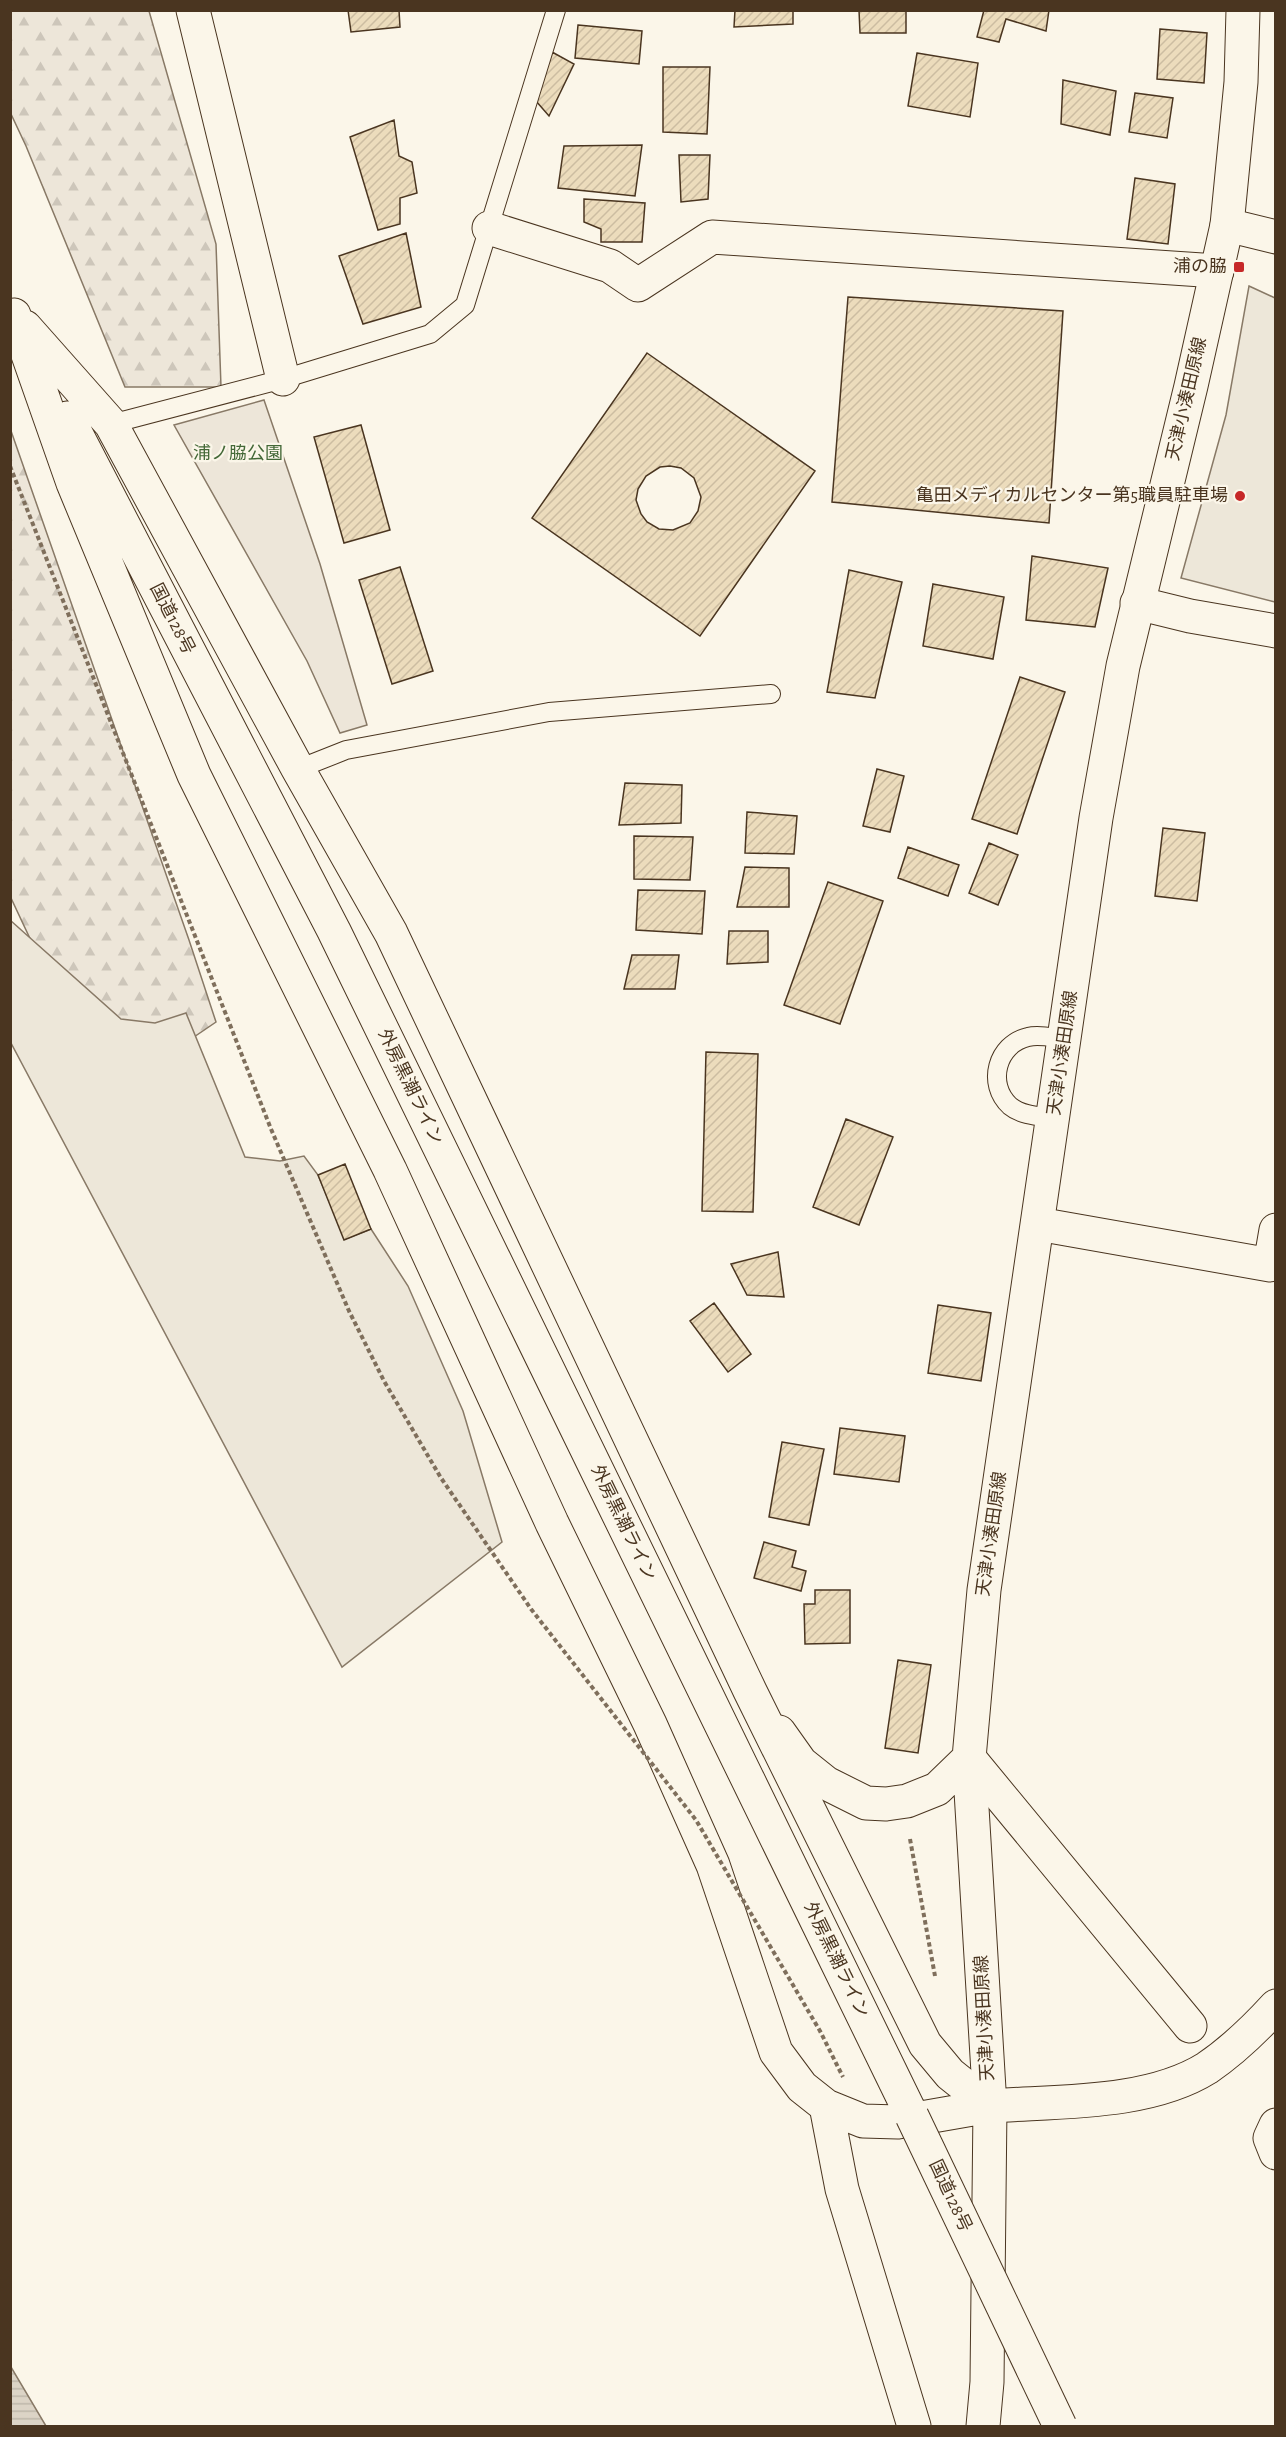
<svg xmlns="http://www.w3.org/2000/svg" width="1286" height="2437" font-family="'Alegreya Sans','Noto Sans JP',sans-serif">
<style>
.forest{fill:url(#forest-firs);stroke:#887966;stroke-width:1.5}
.park{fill:#ede6d9;stroke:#887966;stroke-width:1.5}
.parking{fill:#ede7d9;stroke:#887966;stroke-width:1.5}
.water{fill:url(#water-rules);stroke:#887966;stroke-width:1.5}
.building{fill:url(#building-hatch);stroke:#4a3520;stroke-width:1.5;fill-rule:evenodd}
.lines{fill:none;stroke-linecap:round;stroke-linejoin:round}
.lane-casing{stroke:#4a3520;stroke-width:20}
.street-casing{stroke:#4a3520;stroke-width:35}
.secondary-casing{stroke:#4a3520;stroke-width:35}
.highway-casing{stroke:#4a3520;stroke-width:35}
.path{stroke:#7f6f5c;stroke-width:4;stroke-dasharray:4.5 3;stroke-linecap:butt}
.lane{stroke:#fbf6e9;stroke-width:18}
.street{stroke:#fbf6e9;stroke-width:33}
.secondary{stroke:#fbf6e9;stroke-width:33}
.highway{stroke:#fbf6e9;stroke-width:33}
.highway-bridge-casing{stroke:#4a3520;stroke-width:35;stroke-linecap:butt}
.path-bridge{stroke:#7f6f5c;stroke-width:4;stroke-dasharray:4.5 3;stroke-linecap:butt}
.highway-bridge{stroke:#fbf6e9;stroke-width:33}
.poi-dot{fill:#c62828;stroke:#fbf6e9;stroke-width:2}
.labels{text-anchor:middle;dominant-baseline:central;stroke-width:4.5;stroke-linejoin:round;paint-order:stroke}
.poi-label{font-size:18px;fill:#4a3520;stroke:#fbf6e9;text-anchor:end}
.street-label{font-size:18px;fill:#4a3520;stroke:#fbf6e9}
.park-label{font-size:18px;fill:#436837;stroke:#fbf6e9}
</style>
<defs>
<pattern id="forest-firs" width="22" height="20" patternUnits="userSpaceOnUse" patternTransform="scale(1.5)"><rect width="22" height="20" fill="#ede6d9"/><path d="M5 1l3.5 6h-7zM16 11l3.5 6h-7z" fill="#cdc6ba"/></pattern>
<pattern id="water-rules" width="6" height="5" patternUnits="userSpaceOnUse" patternTransform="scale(1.5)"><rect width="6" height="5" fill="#dcd4c6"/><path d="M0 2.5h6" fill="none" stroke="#beb7aa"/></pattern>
<pattern id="building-hatch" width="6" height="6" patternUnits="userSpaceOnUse" patternTransform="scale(1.5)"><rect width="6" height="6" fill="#ecdcbc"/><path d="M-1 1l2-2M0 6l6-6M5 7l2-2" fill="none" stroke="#ccbda1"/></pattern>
</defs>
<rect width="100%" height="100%" fill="#fbf6e9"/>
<path class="forest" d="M 11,11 L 149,11 L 216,244 L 221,387 L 125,387 L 26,146 L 11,114 Z
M 10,428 L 189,940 L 216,1022 L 154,1064 L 49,979 L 11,898 Z"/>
<path class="park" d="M 264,400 L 320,564 L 367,725 L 340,733 L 307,661 L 174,425 Z"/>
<path class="parking" d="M 1249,286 L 1275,298 L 1275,602 L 1181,578 L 1226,415 Z
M 10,920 L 121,1019 L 155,1023 L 186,1013 L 245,1157 L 280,1161 L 304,1156 L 318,1175 L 345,1239 L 371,1229 L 408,1286 L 463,1411 L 502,1542 L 342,1667 L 11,1043 Z"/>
<path class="water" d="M 10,2367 L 11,2367 L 46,2426 L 11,2426 Z"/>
<path class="building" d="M 348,10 L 399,10 L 400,27 L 351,32 Z
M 735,10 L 793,10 L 793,24 L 734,27 Z
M 859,10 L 906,10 L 906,33 L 860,33 Z
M 984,10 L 1049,10 L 1046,31 L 1006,19 L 999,42 L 977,37 Z
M 578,25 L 642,31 L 639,64 L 575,58 Z
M 1160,29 L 1207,33 L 1204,83 L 1157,79 Z
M 552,52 L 574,64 L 549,116 L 536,101 Z
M 917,53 L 978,63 L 970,117 L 908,106 Z
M 663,67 L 710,67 L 707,134 L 663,132 Z
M 1063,80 L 1116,91 L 1110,135 L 1061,124 Z
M 1135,93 L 1173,98 L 1167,138 L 1129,132 Z
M 394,120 L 399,156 L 412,162 L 417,193 L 400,198 L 400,224 L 378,230 L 350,137 Z
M 642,145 L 635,196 L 558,188 L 564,146 Z
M 679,155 L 710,155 L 708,199 L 681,202 Z
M 1135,178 L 1175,184 L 1168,244 L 1127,239 Z
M 584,199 L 645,203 L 642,242 L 601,242 L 601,229 L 584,222 Z
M 406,233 L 421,307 L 363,324 L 339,256 Z
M 848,297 L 1063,311 L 1049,523 L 832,502 Z
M 647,353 L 815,471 L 700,636 L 532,518 ZM 670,466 L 681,468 L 694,478 L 701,497 L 698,511 L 690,523 L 673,530 L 659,529 L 647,522 L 641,514 L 636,500 L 638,489 L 646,476 L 660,467 Z
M 361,425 L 390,530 L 344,543 L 314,437 Z
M 1032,556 L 1108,568 L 1095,627 L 1026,620 Z
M 400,567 L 433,671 L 392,684 L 359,580 Z
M 849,570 L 902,582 L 875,698 L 827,692 Z
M 933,584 L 1004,597 L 993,659 L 923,646 Z
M 1020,677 L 1065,692 L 1017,834 L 972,819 Z
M 877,769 L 904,776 L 890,832 L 863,826 Z
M 625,783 L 682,785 L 681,823 L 619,825 Z
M 747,812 L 797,816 L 794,854 L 745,853 Z
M 1163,828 L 1205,833 L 1197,901 L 1155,896 Z
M 634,836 L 693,837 L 690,880 L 634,879 Z
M 989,843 L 1018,855 L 998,905 L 969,893 Z
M 908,847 L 959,865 L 948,896 L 898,878 Z
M 745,867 L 789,868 L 789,907 L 737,907 Z
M 828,882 L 883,901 L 840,1024 L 784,1005 Z
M 638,890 L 705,891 L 702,934 L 636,930 Z
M 729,931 L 768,931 L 768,962 L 727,964 Z
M 632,955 L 679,955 L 675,989 L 624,989 Z
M 706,1052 L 758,1054 L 753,1212 L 702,1211 Z
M 846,1119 L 893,1137 L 859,1225 L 813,1207 Z
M 345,1164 L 371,1229 L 344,1240 L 318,1175 Z
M 778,1252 L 784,1297 L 747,1295 L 731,1264 Z
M 714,1303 L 751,1354 L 728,1372 L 690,1321 Z
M 938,1305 L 991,1313 L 981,1381 L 928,1373 Z
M 840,1428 L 905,1436 L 899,1482 L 834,1474 Z
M 782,1442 L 824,1449 L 809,1525 L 769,1517 Z
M 764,1542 L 796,1551 L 792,1567 L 806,1571 L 801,1591 L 754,1578 Z
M 815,1590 L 850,1590 L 850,1643 L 805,1644 L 804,1604 L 815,1604 Z
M 898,1660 L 931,1665 L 918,1753 L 885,1748 Z"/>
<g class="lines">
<g class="lane-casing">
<path id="lane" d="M 111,424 L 283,379 L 430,334 L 465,305 L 556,10
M 298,769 L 346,750 L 549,712 L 771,694
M 1054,1118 C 1040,1116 1022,1116 1010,1106 C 986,1084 997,1044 1028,1037 C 1040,1034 1053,1038 1065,1039"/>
</g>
<g class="street-casing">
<path id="street" d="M 193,10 L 283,379
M 1227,225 L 1276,237
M 489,228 L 610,266 L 638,285 L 712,237 L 1217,271
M 1137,603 L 1190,616 L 1276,631
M 1038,1224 L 1270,1265 L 1276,1230
M 969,1758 L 1190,2026
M 1276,2125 L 1270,2138 L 1276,2153"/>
</g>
<g class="secondary-casing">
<path id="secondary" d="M 1243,10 L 1241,82 L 1227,225 L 1191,386 L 1123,666 L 1096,818 L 984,1590 L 969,1758 L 990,2106 C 1058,2101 1148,2105 1207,2068 C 1232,2051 1255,2029 1276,2006
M 779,1732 L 801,1763 L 826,1783 L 866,1803 L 886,1804 L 907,1801 L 937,1789 L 969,1758"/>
</g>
<g class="highway-casing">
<path id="highway" d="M 14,315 L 73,483 L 194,775 L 390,1170 L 552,1523 L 650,1724 L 713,1865 L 776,2052 L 802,2087 L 826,2106 L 863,2121 L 898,2122 L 990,2106
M 25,327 L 111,424 L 298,769 L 391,933 L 750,1691 L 925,2044 L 950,2074 L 990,2106
M 68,418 L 334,931 L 912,2116
M 826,2106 L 842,2189 L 914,2426
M 983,2426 L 987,2382 L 990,2106"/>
</g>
<path class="path" d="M 10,466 L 271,1129
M 910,1839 L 935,1976"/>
<use href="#lane" class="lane"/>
<use href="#street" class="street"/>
<use href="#secondary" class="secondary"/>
<use href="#highway" class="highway"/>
<g class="highway-bridge-casing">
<path id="highway-bridge" d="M 912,2116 L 1060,2426"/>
</g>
<path class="path-bridge" d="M 271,1129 L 349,1311 L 384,1381 L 441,1478 L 531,1609 L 696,1820 L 820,2031 L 843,2077"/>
<use href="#highway-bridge" class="highway-bridge"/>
</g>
<g class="poi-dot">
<rect x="1233" y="261" width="12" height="12" rx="3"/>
<circle cx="1240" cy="496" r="6"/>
</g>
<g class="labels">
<g class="poi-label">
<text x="1227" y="267">浦の脇</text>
<text x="1228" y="496">亀田メディカルセンター第5職員駐車場</text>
</g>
<g class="street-label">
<text transform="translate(1187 399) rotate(-77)">天津小湊田原線</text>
<text transform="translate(172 619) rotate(63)">国道128号</text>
<text transform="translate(1063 1053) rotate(-82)">天津小湊田原線</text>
<text transform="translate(410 1087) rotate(64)">外房黒潮ライン</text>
<text transform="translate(623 1523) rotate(64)">外房黒潮ライン</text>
<text transform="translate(992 1534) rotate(-82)">天津小湊田原線</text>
<text transform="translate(836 1960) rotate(64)">外房黒潮ライン</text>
<text transform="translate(985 2018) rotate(-93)">天津小湊田原線</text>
<text transform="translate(950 2196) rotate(65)">国道128号</text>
</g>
<g class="park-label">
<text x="238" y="454">浦ノ脇公園</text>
</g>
</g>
<rect width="1286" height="2437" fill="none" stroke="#4a3520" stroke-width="24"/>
</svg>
